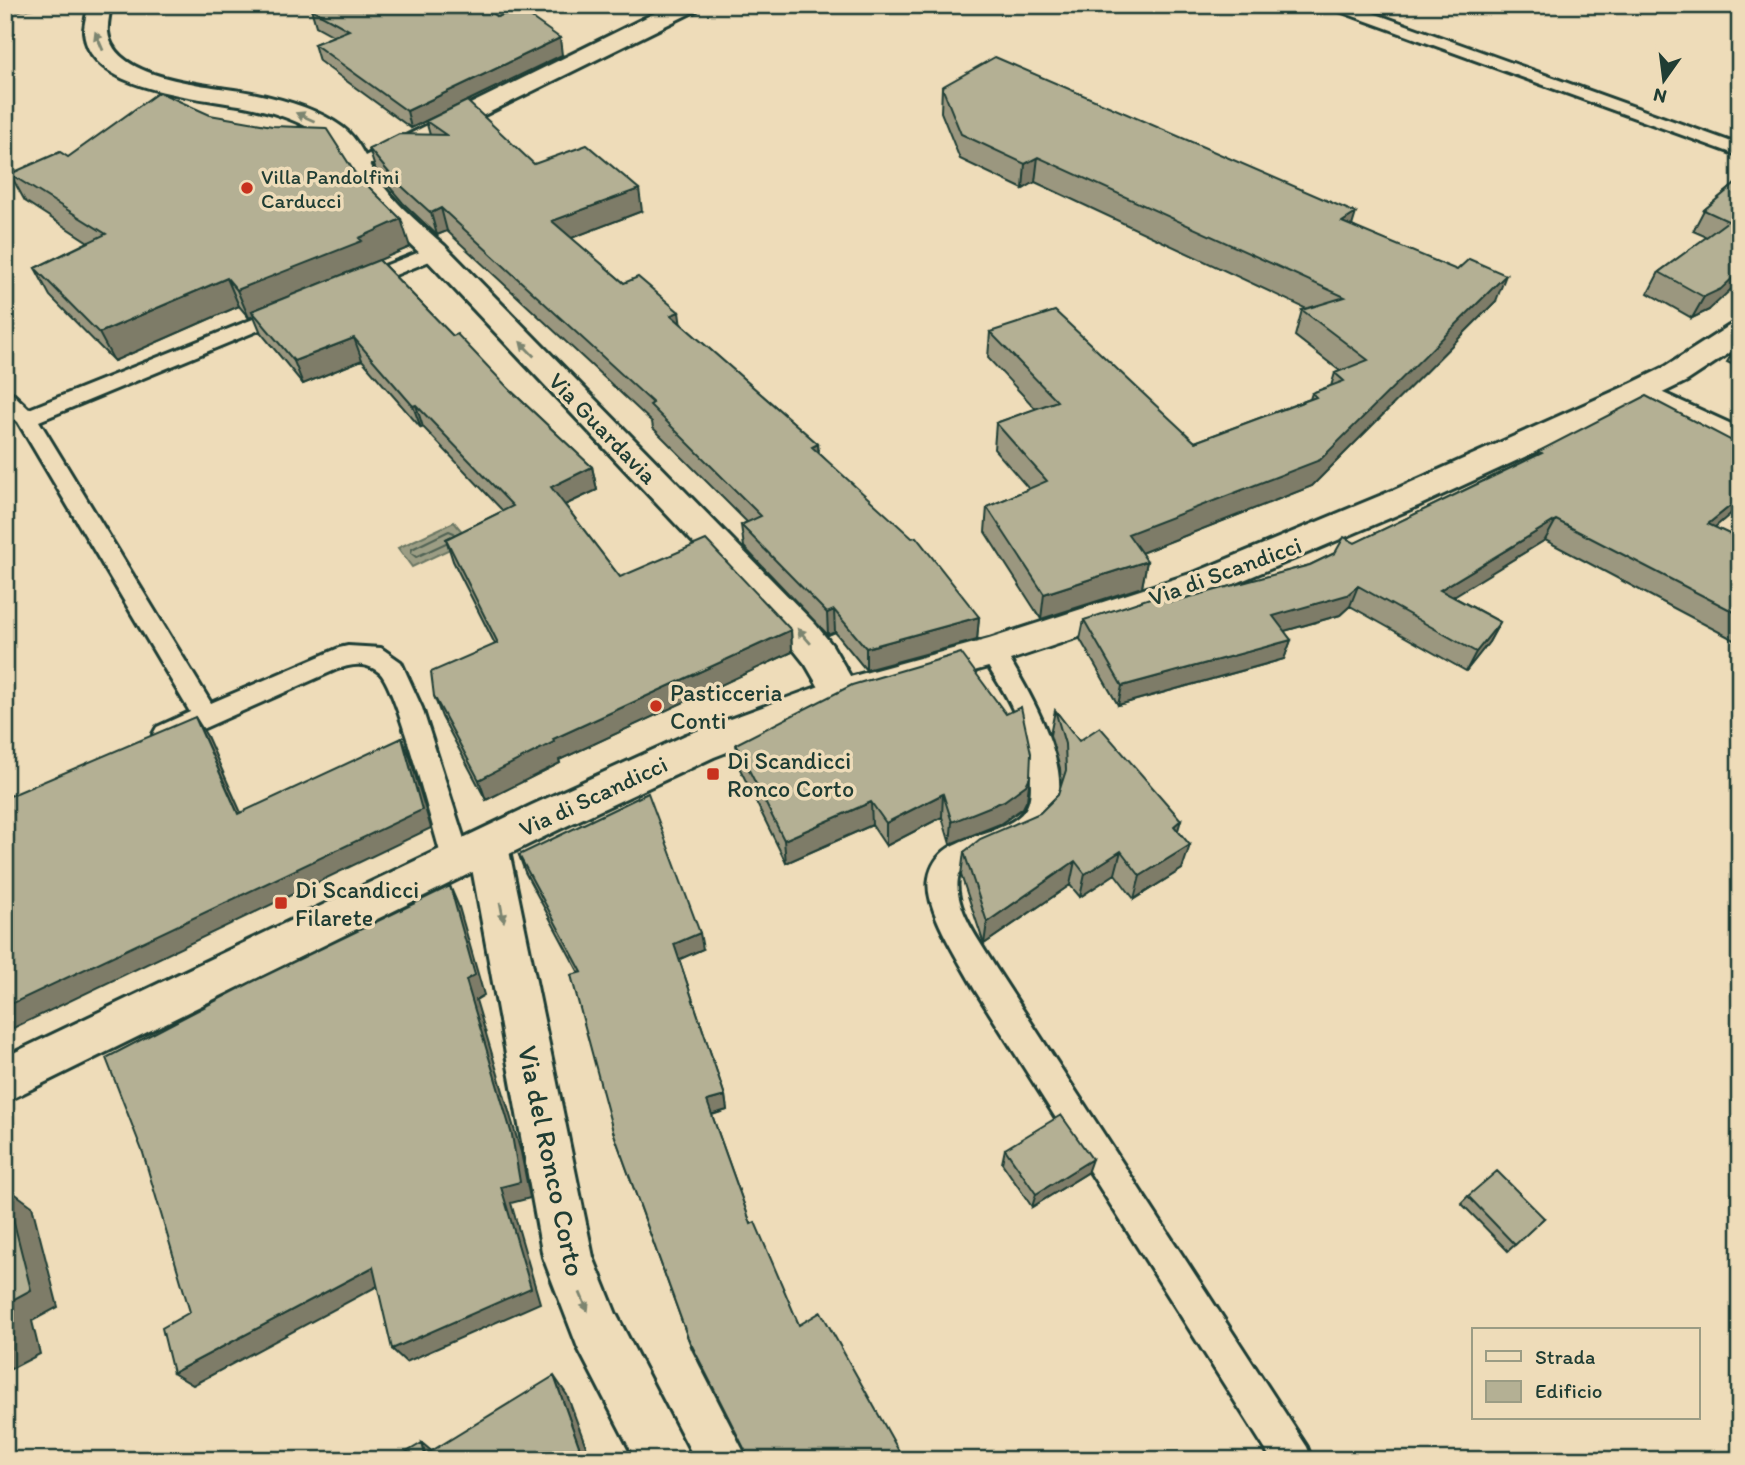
<svg xmlns="http://www.w3.org/2000/svg" width="1745" height="1465" font-family="Itim,sans-serif">
<style>
.water{fill:#9c9d84;stroke:#6a7764;stroke-width:2}
.lines{fill:none;stroke-linecap:round;stroke-linejoin:round}
.shore{stroke:#516354;stroke-width:2}
.service-casing{stroke:#1f3d34;stroke-width:6}
.minor-casing{stroke:#1f3d34;stroke-width:6}
.tertiary-casing{stroke:#1f3d34;stroke-width:6}
.service{fill:#eedcb9;fill-rule:evenodd}
.minor{fill:#eedcb9;fill-rule:evenodd}
.tertiary{fill:#eedcb9;fill-rule:evenodd}
.wall{fill:#9b977f;stroke:#1f3d34;stroke-width:2}
.shaded-wall{fill:#7e7b68;stroke:#1f3d34;stroke-width:2}
.building{fill:#b4b094;stroke:#1f3d34;stroke-width:2}
.oneway{fill:#7c8570}
.poi-dot{fill:#c8321e;stroke:#eedcb9;stroke-width:2.5}
.labels{text-anchor:middle;dominant-baseline:central;stroke-width:7;stroke-linejoin:round;paint-order:stroke}
.far-poi-label{font-size:21px;fill:#1f3d34;stroke:#eedcb9;text-anchor:start}
.street-label{font-size:24px;fill:#1f3d34;stroke:#eedcb9}
.poi-label{font-size:24px;fill:#1f3d34;stroke:#eedcb9;text-anchor:start}
.near-street-label{font-size:28px;fill:#1f3d34;stroke:#eedcb9}
</style>
<rect width="100%" height="100%" fill="#eedcb9"/>
<filter id="ink" filterUnits="userSpaceOnUse"><feTurbulence type="fractalNoise" baseFrequency=".0143" numOctaves="2"/><feDisplacementMap in="SourceGraphic" scale="14" xChannelSelector="R" yChannelSelector="G"/><feConvolveMatrix kernelMatrix="1 2 1 2 8 2 1 2 1" color-interpolation-filters="sRGB"/></filter>
<g filter="url(#ink)">
<path class="water" d="M 454,522 L 469,540 L 412,567 L 398,548 Z"/>
<g class="lines">
<path class="shore" d="M 446,543 L 416,557 L 411,553 L 412,549 L 449,531 L 454,533"/>
<g class="service-casing">
<path id="service" d="M 1328,5 L 1351,5 L 1740,145 L 1740,156 L 1331,8 Z
M 435,246 L 445,252 L 442,256 L 363,288 L 349,288 L 346,284 L 349,280 Z
M 291,304 L 298,306 L 301,310 L 298,314 L 39,421 L 211,703 L 339,648 L 348,646 L 381,648 L 401,662 L 422,708 L 471,861 L 467,869 L 457,873 L 447,869 L 443,861 C 433,830 397,689 380,673 C 366,661 351,664 335,670 L 175,741 L 166,744 L 157,741 L 153,734 L 157,727 L 190,712 L 18,422 L 5,411 L 5,392 L 13,394 L 29,409 Z
M 992,643 L 1001,645 C 1026,687 1096,796 1035,835 C 1010,850 979,852 959,874 C 950,905 982,944 997,970 L 1307,1447 L 1312,1460 L 1272,1460 L 975,990 C 961,963 923,908 929,878 C 938,829 1002,841 1025,810 C 1040,791 1023,732 1014,712 C 1005,691 991,672 979,652 L 983,645 Z"/>
</g>
<g class="minor-casing">
<path id="minor" d="M 89,5 L 111,5 C 110,13 107,24 108,32 C 113,82 215,85 252,93 C 282,99 316,108 342,127 C 352,134 359,145 365,156 L 671,5 L 700,5 L 697,10 L 385,164 L 369,164 C 386,197 418,222 445,246 L 816,625 L 832,645 L 860,693 L 854,703 L 841,707 L 828,703 L 806,665 L 790,645 L 425,258 C 402,236 377,215 358,189 C 344,170 339,147 318,133 C 299,121 276,113 254,108 C 209,97 89,95 84,32 C 84,24 87,13 89,5 Z
M 1639,382 L 1740,428 L 1740,451 L 1628,399 L 1623,392 L 1628,385 Z
M 488,829 L 502,834 L 508,846 L 593,1257 L 616,1314 L 692,1460 L 636,1460 L 578,1348 L 543,1257 L 468,846 L 474,834 Z"/>
</g>
<g class="tertiary-casing">
<path id="tertiary" d="M 1740,323 L 1740,346 L 1687,381 L 1650,399 L 1418,506 L 1220,590 L 992,666 L 849,705 L 714,757 L 560,829 L 5,1102 L 5,1057 L 532,805 L 686,735 L 828,683 L 989,639 L 1196,572 L 1394,490 L 1628,385 L 1665,367 L 1729,326 Z"/>
</g>
<use href="#service" class="service"/>
<use href="#minor" class="minor"/>
<use href="#tertiary" class="tertiary"/>
</g>
<path class="wall" d="M 310,5 L 482,5 L 497,17 L 562,55 L 411,128 L 319,61 L 314,44 L 334,36 L 316,26 Z
M 942,87 L 1352,226 L 1496,301 L 1312,486 L 1141,553 L 1147,561 L 1142,587 L 1041,619 L 985,532 L 987,507 L 1029,489 L 994,449 L 996,423 L 1036,409 L 988,358 L 990,332 L 1195,442 L 1310,399 L 1312,393 L 1331,386 L 1335,373 L 1340,371 L 1295,336 L 1302,310 L 1307,309 L 1035,182 L 1023,189 L 960,159 L 941,112 Z
M 426,121 L 534,164 L 642,211 L 571,238 L 624,283 L 681,324 L 818,444 L 819,453 L 979,617 L 977,640 L 866,670 L 835,632 L 828,635 L 744,547 L 741,525 L 747,522 L 653,428 L 652,422 L 447,231 L 437,235 L 403,203 L 376,171 L 369,149 L 430,135 Z
M 68,157 L 355,173 L 410,247 L 379,260 L 453,336 L 592,467 L 597,490 L 565,505 L 620,577 L 791,630 L 792,652 L 559,760 L 560,763 L 486,800 L 442,717 L 434,696 L 495,644 L 453,561 L 446,539 L 503,511 L 423,427 L 421,428 L 362,360 L 303,384 L 261,333 L 254,316 L 249,318 L 239,306 L 114,361 L 50,296 L 35,268 L 88,242 L 25,201 L 10,174 Z
M 1740,180 L 1709,310 L 1692,318 L 1648,293 L 1659,272 L 1707,237 L 1693,231 L 1704,210 Z
M 1740,341 L 1740,368 L 1727,362 Z
M 1539,451 L 1740,539 L 1740,643 L 1545,540 L 1452,596 L 1500,622 L 1489,642 L 1466,671 L 1350,606 L 1340,615 L 1284,631 L 1291,640 L 1284,659 L 1118,705 L 1080,639 L 1084,620 L 1171,602 L 1310,565 L 1537,455 Z
M 1055,710 L 1079,741 L 1178,831 L 1182,869 L 1134,899 L 1115,874 L 1080,897 L 1070,885 L 984,944 L 961,875 L 964,852 L 1040,813 L 1058,795 L 1061,786 L 1060,768 L 1050,735 Z
M 736,744 L 1027,800 L 1023,808 L 1000,824 L 950,844 L 942,817 L 886,846 L 872,825 L 786,863 L 739,767 Z
M 519,855 L 703,949 L 679,959 L 725,1096 L 727,1110 L 712,1115 L 751,1224 L 799,1325 L 904,1460 L 749,1460 L 692,1349 L 613,1131 L 579,973 L 525,872 Z
M 1005,1149 L 1087,1173 L 1032,1207 L 1002,1163 Z
M 1468,1196 L 1544,1218 L 1508,1251 L 1461,1203 Z"/>
<path class="shaded-wall" d="M 14,5 L 52,5 L 17,11 Z
M 560,38 L 562,55 L 411,128 L 407,111 Z
M 1038,157 L 1035,182 L 1023,189 L 1025,164 Z
M 639,189 L 642,211 L 556,244 L 552,221 Z
M 441,208 L 447,231 L 437,235 L 431,213 Z
M 1356,213 L 1348,239 L 1342,222 Z
M 401,219 L 410,247 L 370,264 L 252,311 L 254,316 L 249,318 L 237,290 Z
M 1740,271 L 1740,281 L 1709,310 L 1692,318 L 1704,297 Z
M 1506,275 L 1496,301 L 1312,486 L 1123,560 L 1128,534 Z
M 227,278 L 239,306 L 114,361 L 99,333 Z
M 679,312 L 682,334 L 671,315 Z
M 354,338 L 362,360 L 303,384 L 294,361 Z
M 416,405 L 423,427 L 421,428 L 413,406 Z
M 818,444 L 819,467 L 812,447 Z
M 592,467 L 597,490 L 556,509 L 551,487 Z
M 1740,498 L 1740,506 L 1695,544 L 1708,524 Z
M 1556,520 L 1545,540 L 1431,610 L 1440,590 Z
M 1147,561 L 1142,587 L 1041,619 L 1044,594 Z
M 1358,586 L 1350,606 L 1340,615 L 1267,636 L 1273,616 Z
M 834,610 L 835,632 L 828,635 L 827,613 Z
M 979,617 L 977,640 L 866,670 L 866,648 Z
M 1500,622 L 1489,642 L 1466,671 L 1476,652 Z
M 791,630 L 792,652 L 559,760 L 560,763 L 486,800 L 479,780 L 553,739 Z
M 1291,640 L 1284,659 L 1118,705 L 1122,686 Z
M 195,717 L 207,736 L 250,833 L 238,814 Z
M 402,738 L 410,757 L 431,828 L 5,1032 L 5,1007 Z
M 1030,777 L 1027,800 L 1023,808 L 1000,824 L 950,844 L 952,822 Z
M 943,794 L 942,817 L 886,846 L 886,823 Z
M 871,802 L 872,825 L 786,863 L 784,840 Z
M 1181,820 L 1174,844 L 1174,826 Z
M 1190,845 L 1182,869 L 1134,899 L 1140,876 Z
M 1121,851 L 1115,874 L 1080,897 L 1085,874 Z
M 1075,861 L 1070,885 L 984,944 L 987,922 Z
M 450,886 L 459,907 L 484,995 L 476,1000 L 521,1152 L 530,1198 L 511,1203 L 540,1303 L 406,1362 L 392,1349 L 501,1187 Z
M 700,933 L 703,949 L 678,960 L 674,944 Z
M 725,1096 L 727,1110 L 710,1115 L 707,1101 Z
M 1092,1159 L 1087,1173 L 1032,1207 L 1036,1194 Z
M 6,1187 L 32,1206 L 58,1307 L 32,1321 L 40,1354 L 5,1372 Z
M 373,1267 L 387,1281 L 193,1385 L 173,1373 Z
M 554,1376 L 567,1395 L 591,1460 L 584,1460 Z
M 422,1443 L 441,1459 L 425,1455 Z"/>
<path class="building" d="M 320,5 L 482,5 L 497,17 L 519,9 L 560,38 L 407,111 L 314,44 L 349,30 L 311,9 Z
M 995,57 L 1356,213 L 1342,222 L 1457,270 L 1469,259 L 1506,275 L 1320,460 L 1128,534 L 1147,561 L 1044,594 L 987,507 L 1047,481 L 996,423 L 1057,401 L 990,332 L 1055,311 L 1195,442 L 1316,397 L 1312,393 L 1344,381 L 1335,373 L 1368,360 L 1302,310 L 1345,297 L 1038,157 L 1025,164 L 961,134 L 942,87 Z
M 159,92 L 210,115 L 272,126 L 326,128 L 355,173 L 401,219 L 359,238 L 362,241 L 237,290 L 227,278 L 99,333 L 35,268 L 106,234 L 10,174 L 60,152 L 68,157 Z
M 467,101 L 534,164 L 587,145 L 639,189 L 552,221 L 624,283 L 638,277 L 679,312 L 671,315 L 818,444 L 812,447 L 912,538 L 916,537 L 979,617 L 866,648 L 834,610 L 827,613 L 741,525 L 761,516 L 650,405 L 653,403 L 441,208 L 431,213 L 396,181 L 369,149 L 399,134 L 446,135 L 426,121 Z
M 1740,180 L 1740,271 L 1721,289 L 1704,297 L 1659,272 L 1728,221 L 1704,210 Z
M 379,260 L 453,336 L 457,334 L 510,390 L 592,467 L 551,487 L 620,577 L 706,540 L 791,630 L 553,739 L 554,742 L 479,780 L 434,696 L 431,672 L 498,643 L 446,539 L 513,506 L 416,405 L 413,406 L 354,338 L 294,361 L 252,311 Z
M 1646,396 L 1740,445 L 1740,498 L 1708,524 L 1740,539 L 1740,615 L 1556,520 L 1440,590 L 1500,622 L 1476,652 L 1358,586 L 1347,595 L 1273,616 L 1291,640 L 1122,686 L 1084,620 L 1165,593 L 1171,602 L 1310,565 L 1335,553 L 1344,537 L 1355,543 L 1542,453 L 1539,451 Z
M 961,653 L 1006,714 L 1021,707 L 1031,753 L 1030,777 L 1026,785 L 1004,801 L 952,822 L 943,794 L 886,823 L 871,802 L 784,840 L 736,744 L 852,685 Z
M 1055,710 L 1079,741 L 1100,727 L 1181,820 L 1174,826 L 1190,845 L 1140,876 L 1121,851 L 1085,874 L 1075,861 L 987,922 L 964,852 L 980,839 L 1040,813 L 1058,795 L 1066,770 L 1065,744 Z
M 195,717 L 238,814 L 402,738 L 422,810 L 5,1007 L 5,798 Z
M 648,793 L 700,933 L 674,944 L 725,1096 L 707,1101 L 751,1224 L 755,1222 L 799,1325 L 821,1312 L 904,1460 L 750,1460 L 688,1338 L 613,1131 L 571,975 L 582,972 L 519,855 Z
M 450,886 L 475,975 L 466,980 L 512,1135 L 520,1182 L 501,1187 L 531,1288 L 392,1349 L 373,1267 L 173,1373 L 162,1328 L 190,1312 L 143,1153 L 106,1058 L 250,983 Z
M 1061,1115 L 1092,1159 L 1036,1194 L 1005,1149 Z
M 1497,1171 L 1544,1218 L 1515,1245 L 1468,1196 Z
M 5,1187 L 31,1290 L 5,1304 Z
M 5,1310 L 12,1338 L 5,1342 Z
M 554,1376 L 584,1460 L 393,1460 L 422,1443 L 425,1455 Z"/>
<defs><path id="oneway-solid" d="M-6-.8H1V-3.2L6.5 0L1 3.2V.8H-6Z" transform="scale(1.75)"/></defs>
<g class="oneway">
<use href="#oneway-solid" transform="translate(99 41) rotate(-113)"/>
<use href="#oneway-solid" transform="translate(305 117) rotate(-156)"/>
<use href="#oneway-solid" transform="translate(527 349) rotate(-134)"/>
<use href="#oneway-solid" transform="translate(804 636) rotate(-131)"/>
<use href="#oneway-solid" transform="translate(502 912) rotate(79)"/>
<use href="#oneway-solid" transform="translate(584 1302) rotate(67)"/>
</g>
</g>
<g class="poi-dot">
<circle cx="247" cy="188" r="7"/>
<circle cx="656" cy="706" r="7"/>
<rect x="706" y="767" width="14" height="14" rx="3.5"/>
<rect x="274" y="896" width="14" height="14" rx="3.5"/>
</g>
<g class="labels">
<g class="far-poi-label">
<text x="261" y="176">Villa Pandolfini<tspan x="261" dy="24">Carducci</tspan></text>
</g>
<g class="street-label">
<text transform="translate(603 428) rotate(46)">Via Guardavia</text>
<text transform="translate(1225 571) rotate(-20)">Via di Scandicci</text>
<text transform="translate(593 796) rotate(-25)">Via di Scandicci</text>
</g>
<g class="poi-label">
<text x="670" y="692">Pasticceria<tspan x="670" dy="28">Conti</tspan></text>
<text x="727" y="760">Di Scandicci<tspan x="727" dy="28">Ronco Corto</tspan></text>
<text x="295" y="889">Di Scandicci<tspan x="295" dy="28">Filarete</tspan></text>
</g>
<g class="near-street-label">
<text transform="translate(552 1161) rotate(78)">Via del Ronco Corto</text>
</g>
</g>
<rect width="1745" height="1465" fill="none" stroke="#eedcb9" stroke-width="28"/>
<rect x="14" y="14" width="1717" height="1437" fill="none" stroke="#1f3d34" stroke-width="2.5" filter="url(#ink)"/>
<rect x="1472" y="1328" width="228" height="91" fill="#eedcb9" stroke="#9b9c84" stroke-width="2"/>
<rect x="1486" y="1351" width="35" height="10" fill="#eedcb9" stroke="#9b9c84" stroke-width="2"/>
<text x="1535" y="1364" font-size="21" fill="#1f3d34">Strada</text>
<rect x="1486" y="1381" width="35" height="21" fill="#b4b094" stroke="#9b9c84" stroke-width="2"/>
<text x="1535" y="1398" font-size="21" fill="#1f3d34">Edificio</text>
<g transform="translate(1664 80) rotate(194)" stroke="#eedcb9" stroke-width="5" paint-order="stroke">
<path d="M0-5L12 26L0 18L-12 26Z" fill="#1f3d34"/>
<text y="-10" font-size="19" font-weight="bold" text-anchor="middle" fill="#1f3d34">N</text>
</g>
</svg>
